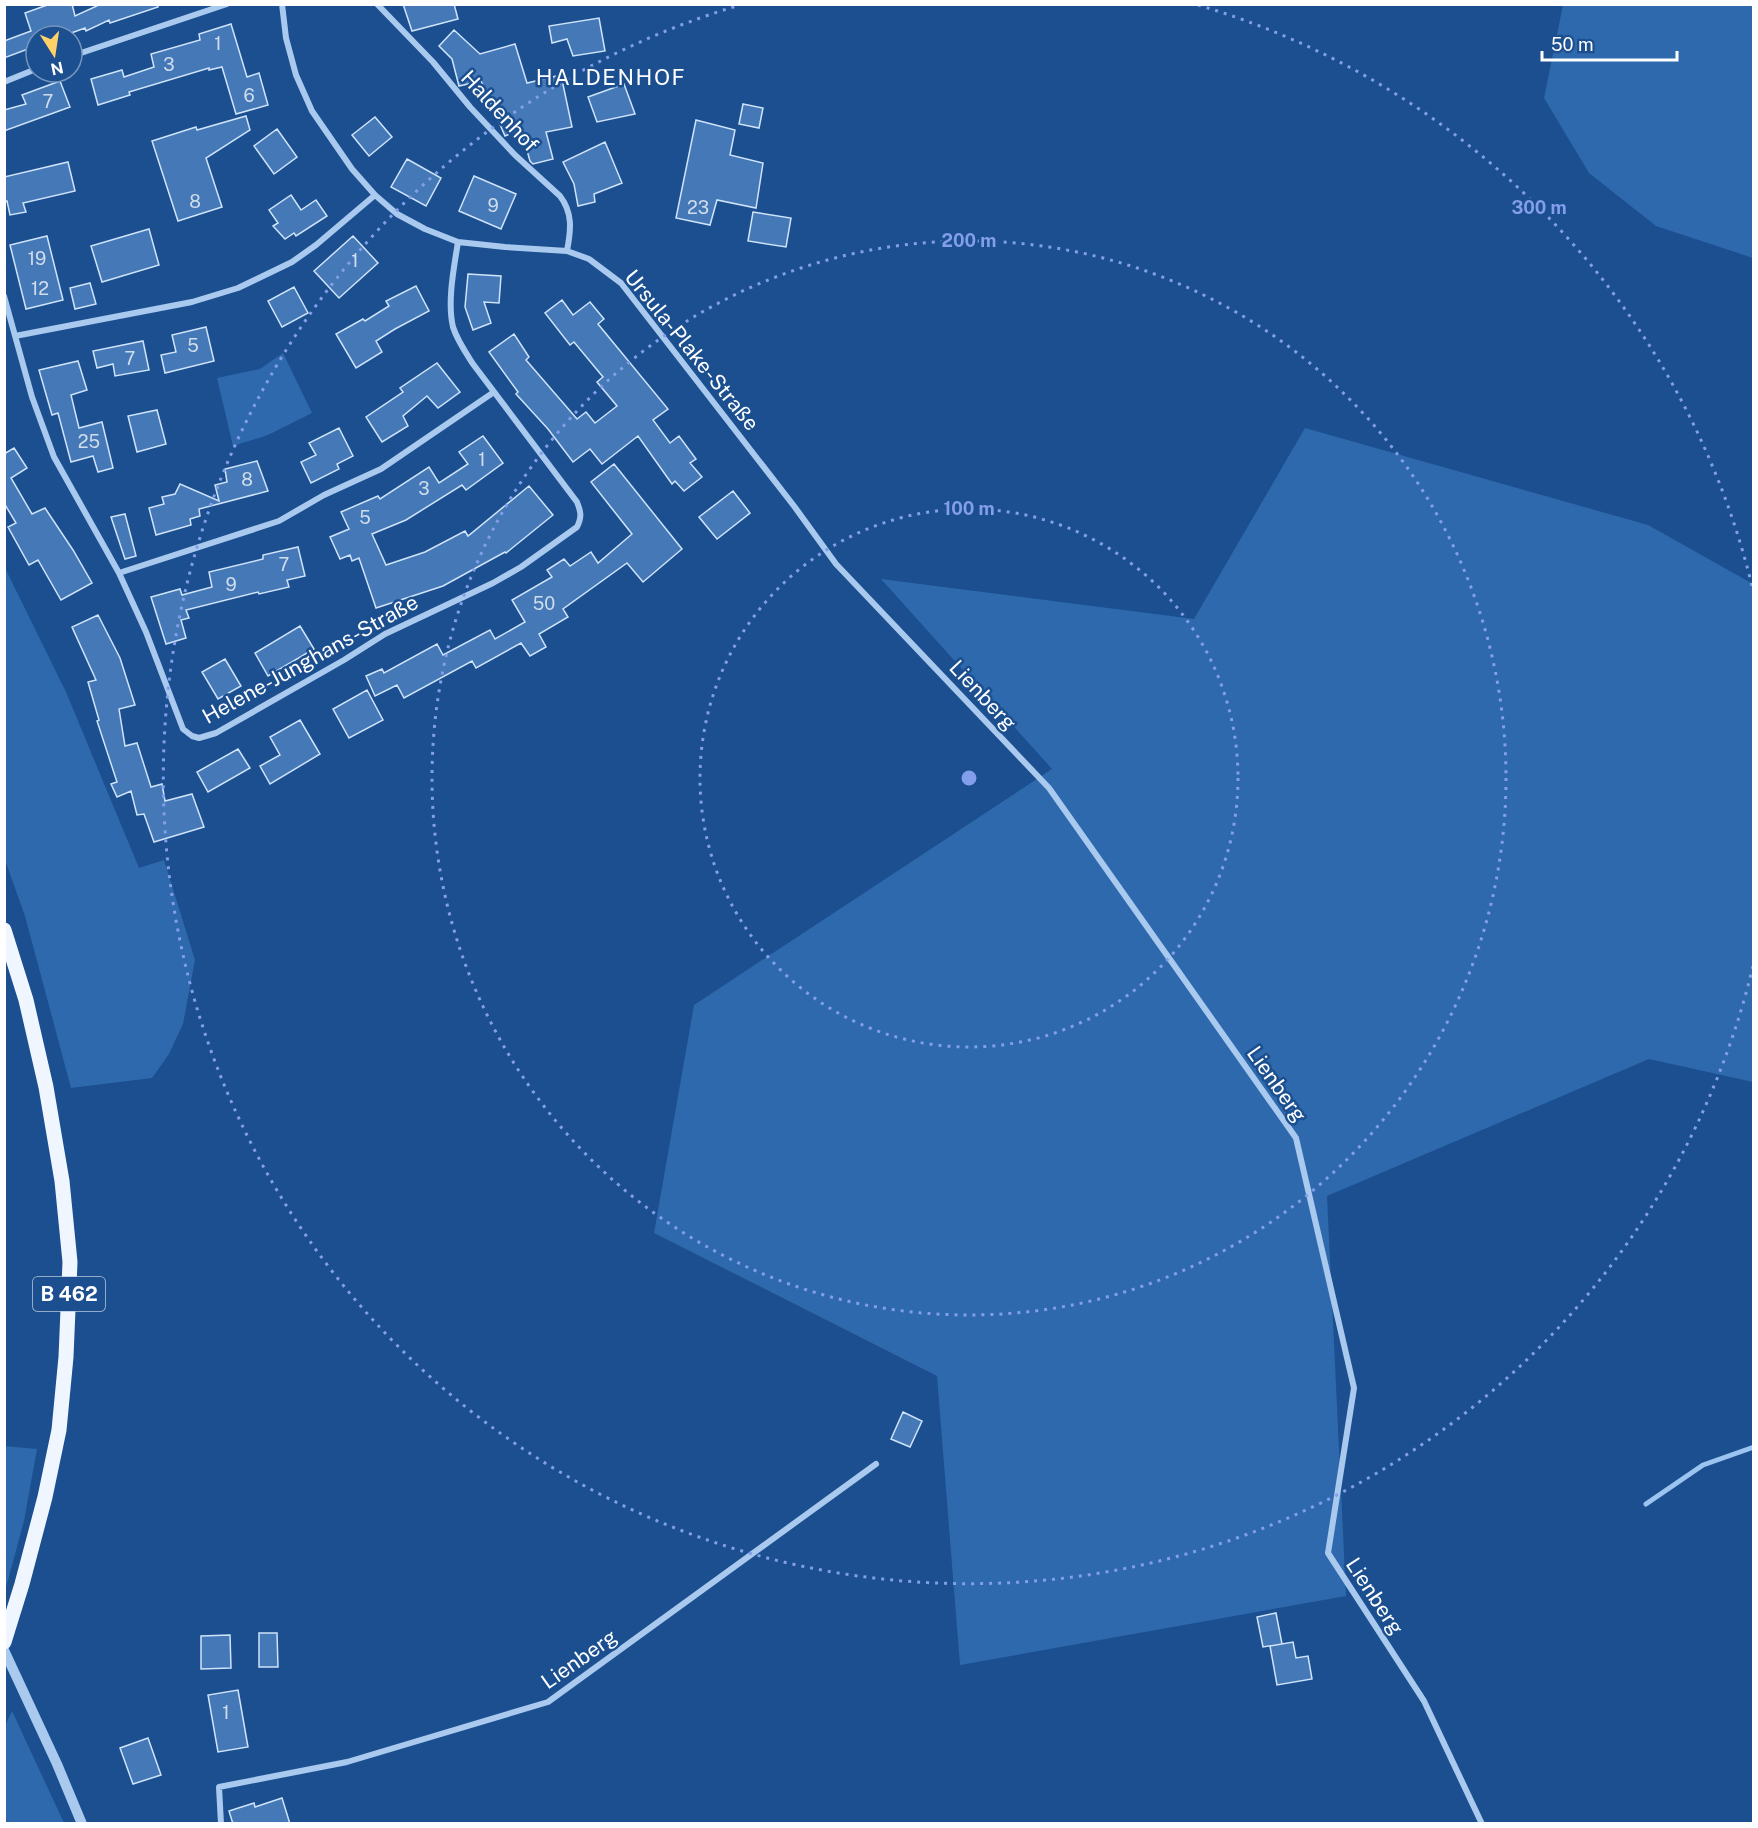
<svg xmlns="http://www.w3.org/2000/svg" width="1758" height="1828" font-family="'Public Sans',sans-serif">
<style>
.green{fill:#2e69ad}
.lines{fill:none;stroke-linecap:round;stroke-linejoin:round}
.stream{stroke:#9cc4f0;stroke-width:5}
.building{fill:#4478b7;stroke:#cfe3fa;stroke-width:1.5}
.minor{stroke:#a9c9ee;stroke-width:6}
.tertiary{stroke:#a9c9ee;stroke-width:10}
.primary{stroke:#f0f6ff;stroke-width:15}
.ring{fill:none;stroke:#839eea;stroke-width:3;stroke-dasharray:3 6}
.labels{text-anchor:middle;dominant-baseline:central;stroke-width:5;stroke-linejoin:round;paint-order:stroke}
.number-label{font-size:18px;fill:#d0dded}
.shield{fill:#1b4f8f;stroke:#bbcadd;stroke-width:1.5}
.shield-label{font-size:20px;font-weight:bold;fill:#fff}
.street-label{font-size:21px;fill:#fff;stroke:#1b4f8f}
.neighbourhood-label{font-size:22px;letter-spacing:1.5px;fill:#fff;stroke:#1b4f8f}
.centre{fill:#839eea;stroke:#1b4f8f;stroke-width:3}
.ring-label{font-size:18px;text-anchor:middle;font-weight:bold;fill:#839eea;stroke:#1b4f8f;stroke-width:5;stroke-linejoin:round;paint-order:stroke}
</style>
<rect width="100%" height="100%" fill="#1b4f8f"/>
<path class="green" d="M 1563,5 L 1753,5 L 1753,258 L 1656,226 L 1589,173 L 1544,98 Z
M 283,353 L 312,413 L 268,435 L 233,446 L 217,378 L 260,369 Z
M 1305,428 L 1648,525 L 1753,584 L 1753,1082 L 1649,1059 L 1327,1196 L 1346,1596 L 960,1665 L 937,1376 L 654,1233 L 694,1005 L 1052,769 L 881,579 L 1194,619 Z
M 4,566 L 66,692 L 139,868 L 164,860 L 195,960 L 183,1024 L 169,1054 L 152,1078 L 71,1088 L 25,916 L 5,860 Z
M 4,1446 L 37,1449 L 24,1521 L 5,1591 Z
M 12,1711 L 64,1823 L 5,1823 L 5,1726 Z"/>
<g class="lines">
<path class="stream" d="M 1646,1504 L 1703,1465 L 1754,1447"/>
</g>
<path class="building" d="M 50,4 L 72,4 L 75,16 L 101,4 L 158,4 L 158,7 L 110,23 L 109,20 L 86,31 L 85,28 L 63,36 L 36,36 L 36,46 L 4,58 L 4,41 L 31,31 L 25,13 Z
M 403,4 L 454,4 L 458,19 L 412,31 Z
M 599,18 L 605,51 L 573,56 L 567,39 L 552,43 L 549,26 Z
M 231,24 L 247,77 L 259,73 L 268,105 L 236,114 L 222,67 L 209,70 L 209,68 L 129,92 L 130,95 L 98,105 L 91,79 L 122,70 L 124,77 L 154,67 L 151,54 L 200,40 L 199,34 Z
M 454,30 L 480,54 L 515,44 L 527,83 L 561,75 L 572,127 L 546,132 L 553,159 L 533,164 L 530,161 L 521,129 L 505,136 L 481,81 L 459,86 L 452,59 L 439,46 Z
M 60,81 L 70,107 L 4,131 L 4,110 L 26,104 L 22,95 Z
M 624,84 L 635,114 L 597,122 L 588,97 Z
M 743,104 L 763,108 L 759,128 L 739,124 Z
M 246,116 L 250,130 L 206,158 L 222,207 L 178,221 L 152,141 L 196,127 L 197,130 Z
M 375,117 L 392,137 L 369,156 L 352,135 Z
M 696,120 L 735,130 L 730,155 L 763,163 L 756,208 L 717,200 L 710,225 L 676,218 Z
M 277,129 L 297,157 L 274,174 L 254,146 Z
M 605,142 L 622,183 L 594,194 L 595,202 L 578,206 L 574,184 L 563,162 Z
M 407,159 L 441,178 L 426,206 L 391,187 Z
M 68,162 L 75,191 L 23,203 L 26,212 L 10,215 L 7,201 L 4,202 L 4,177 Z
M 474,176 L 516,194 L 501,229 L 459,211 Z
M 291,195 L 301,210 L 316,200 L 327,216 L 296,236 L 294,233 L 285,239 L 273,226 L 278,223 L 269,210 Z
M 753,212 L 791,218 L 786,247 L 748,241 Z
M 149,229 L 159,265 L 102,282 L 91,246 Z
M 47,236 L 63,300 L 26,309 L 10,245 Z
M 353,236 L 378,263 L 339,298 L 314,271 Z
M 468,274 L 501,276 L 499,303 L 484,302 L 491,323 L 473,330 L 465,307 Z
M 90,283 L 96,304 L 75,309 L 70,288 Z
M 416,286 L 429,311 L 395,329 L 376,341 L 382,352 L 356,368 L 336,334 L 363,319 L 365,321 L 389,306 L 386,301 Z
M 294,287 L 308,313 L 282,327 L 268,301 Z
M 562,300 L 573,315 L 590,302 L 604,319 L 598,324 L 668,409 L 653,420 L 670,443 L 679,436 L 696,459 L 690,463 L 702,477 L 684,491 L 675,481 L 672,484 L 638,436 L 602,464 L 590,449 L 573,462 L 548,429 L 516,394 L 518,392 L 489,352 L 514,334 L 529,357 L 526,360 L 577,419 L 586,412 L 595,423 L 617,406 L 597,382 L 603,377 L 574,342 L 570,345 L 545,313 Z
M 206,327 L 214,361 L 165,373 L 161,355 L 176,352 L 172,335 Z
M 143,341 L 149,370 L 115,376 L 113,364 L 97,368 L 93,351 Z
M 78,361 L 87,390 L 71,395 L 79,428 L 102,422 L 113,468 L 98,472 L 93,456 L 71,462 L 58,413 L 52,415 L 39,370 Z
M 437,363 L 460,392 L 438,408 L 427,396 L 403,416 L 408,426 L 382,442 L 366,417 L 403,392 L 400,388 Z
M 157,410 L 166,444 L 137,452 L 128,416 Z
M 339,428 L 353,456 L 337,464 L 339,469 L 311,483 L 301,462 L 316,455 L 309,443 Z
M 483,436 L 503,463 L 466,490 L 462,485 L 406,520 L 372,534 L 386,565 L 425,552 L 465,531 L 468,536 L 529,486 L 553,515 L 506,553 L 505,552 L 443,586 L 376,608 L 359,558 L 352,561 L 350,555 L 340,559 L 330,537 L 349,529 L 341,512 L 378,496 L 380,499 L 429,467 L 439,483 L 468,464 L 459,452 Z
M 14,448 L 27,468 L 11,478 L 32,514 L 45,508 L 73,550 L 92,583 L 61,600 L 38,560 L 29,565 L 8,527 L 16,523 L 4,503 L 4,454 Z
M 257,461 L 268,491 L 199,509 L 200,516 L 190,519 L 191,525 L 156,535 L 149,508 L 164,504 L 162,497 L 175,494 L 180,484 L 219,501 L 215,485 L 227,482 L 225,469 Z
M 614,464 L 682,549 L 643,582 L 627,563 L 563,609 L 568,617 L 539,634 L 546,647 L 530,656 L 521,643 L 476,668 L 472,661 L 404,698 L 397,685 L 375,696 L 366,676 L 382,669 L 384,673 L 437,644 L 443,655 L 490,630 L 495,639 L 525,622 L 512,600 L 552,577 L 547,570 L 564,559 L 570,566 L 591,552 L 598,563 L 632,534 L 591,482 Z
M 733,491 L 750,513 L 717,539 L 699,517 Z
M 125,514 L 136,556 L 125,559 L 111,517 Z
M 298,547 L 305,576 L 287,580 L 289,587 L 259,594 L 258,592 L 186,610 L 189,618 L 181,620 L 186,638 L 166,644 L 151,597 L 180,589 L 182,595 L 212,587 L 209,572 L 263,559 L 263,555 Z
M 98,615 L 120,658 L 135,705 L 119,709 L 125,746 L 137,743 L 151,787 L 162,784 L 165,801 L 192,794 L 204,827 L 154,842 L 144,814 L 137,815 L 131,791 L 117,797 L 111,784 L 117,782 L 97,721 L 99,720 L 88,682 L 96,680 L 72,627 Z
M 300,626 L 314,649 L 268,676 L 255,653 Z
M 225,659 L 241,686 L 218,699 L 202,672 Z
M 367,690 L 383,720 L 349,738 L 333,709 Z
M 300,720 L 320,754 L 270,784 L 260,766 L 280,755 L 270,737 Z
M 238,749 L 250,768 L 208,792 L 197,772 Z
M 903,1412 L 922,1421 L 910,1447 L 891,1439 Z
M 1276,1613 L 1282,1644 L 1263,1647 L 1257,1617 Z
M 259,1633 L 277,1633 L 278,1667 L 259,1667 Z
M 230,1635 L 231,1668 L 201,1669 L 201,1636 Z
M 1293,1642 L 1296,1658 L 1308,1656 L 1312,1679 L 1277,1685 L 1270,1646 Z
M 238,1690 L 248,1747 L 218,1752 L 208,1695 Z
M 148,1738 L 161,1775 L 133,1784 L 120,1748 Z
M 282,1798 L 290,1824 L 233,1824 L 229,1811 L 254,1803 L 255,1807 Z"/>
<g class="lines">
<path class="minor" d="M 282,4 L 286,38 L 296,75 L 312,111 L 352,169 L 375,195 L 397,214 L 425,229 L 458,242 L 505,247 L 567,251 L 589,259 L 621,283 L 794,506 L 836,564 L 1049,788 L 1296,1138 L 1354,1388 L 1328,1553 L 1424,1701 L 1482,1824
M 377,4 L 433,62 L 470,107 L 515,155 L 560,196 C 573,213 571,230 567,251
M 72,56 L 227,4
M 4,82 L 36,69
M 4,296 L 32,397 L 54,457 L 119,573 L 146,632 L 183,729 L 192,736 L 199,738 L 216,733 L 344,660 L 385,634 L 493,583 L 521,567 L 577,527 C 582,517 581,512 577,502 L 473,364 C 466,353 457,340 453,327 C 447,302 454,267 458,242
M 15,336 L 192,302 L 238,288 L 292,262 L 316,245 L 375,195
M 119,573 L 279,521 L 324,495 L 381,469 L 494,392
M 221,1824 L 219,1787 L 347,1762 L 548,1702 L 876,1464"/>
<path class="tertiary" d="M 4,1650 L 57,1764 L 82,1824"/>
<path class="primary" d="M 4,930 L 26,1000 L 46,1087 L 62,1181 L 70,1262 L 66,1357 L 59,1430 L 45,1497 L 22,1584 L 4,1642"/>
</g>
<g class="ring">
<circle cx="969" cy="778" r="269"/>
<circle cx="969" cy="778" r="537"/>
<path d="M1753 966A806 806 0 1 1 740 5M1198 5A806 806 0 0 1 1753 590"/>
</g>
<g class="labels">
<g class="number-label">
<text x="218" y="43">1</text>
<text x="169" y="64">3</text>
<text x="249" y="95">6</text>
<text x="48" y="101">7</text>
<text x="195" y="201">8</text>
<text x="493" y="205">9</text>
<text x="698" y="207">23</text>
<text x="37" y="258">19</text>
<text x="355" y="260">1</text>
<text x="40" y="288">12</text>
<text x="193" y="345">5</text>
<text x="130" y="358">7</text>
<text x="89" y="441">25</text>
<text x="482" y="459">1</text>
<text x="247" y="479">8</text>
<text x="424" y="488">3</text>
<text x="365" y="517">5</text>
<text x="284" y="564">7</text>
<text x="231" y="584">9</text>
<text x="544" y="603">50</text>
<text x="226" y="1712">1</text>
</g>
<rect class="shield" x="33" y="1277" width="72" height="34" rx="4.5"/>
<g class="shield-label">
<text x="69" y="1294">B 462</text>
</g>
<g class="street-label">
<text transform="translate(500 111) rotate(47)">Haldenhof</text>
<text transform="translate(692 350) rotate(51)">Ursula-Plake-Straße</text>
<text transform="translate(310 659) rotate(-29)">Helene-Junghans-Straße</text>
<text transform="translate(983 695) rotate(47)">Lienberg</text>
<text transform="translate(1277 1084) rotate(55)">Lienberg</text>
<text transform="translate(1375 1596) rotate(57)">Lienberg</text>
<text transform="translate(579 1659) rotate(-35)">Lienberg</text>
</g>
<g class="neighbourhood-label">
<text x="611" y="77">HALDENHOF</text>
</g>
</g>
<circle cx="969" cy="778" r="9" class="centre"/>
<g class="ring-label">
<text x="1539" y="214">300 m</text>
<text x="969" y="247">200 m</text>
<text x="969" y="515">100 m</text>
</g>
<rect width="1758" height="1828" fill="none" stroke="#ffffff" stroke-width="12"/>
<g transform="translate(54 54) rotate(168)"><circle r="28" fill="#1b4f8f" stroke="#7695bc" stroke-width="1.5"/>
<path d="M0-4.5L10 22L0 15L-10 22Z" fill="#ffd166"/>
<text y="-9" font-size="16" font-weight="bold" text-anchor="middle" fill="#ffffff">N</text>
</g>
<path d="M1542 51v9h135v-9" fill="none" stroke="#ffffff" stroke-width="3"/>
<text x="1551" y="51" font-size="18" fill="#ffffff" stroke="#1b4f8f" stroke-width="4.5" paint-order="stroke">50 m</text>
</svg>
